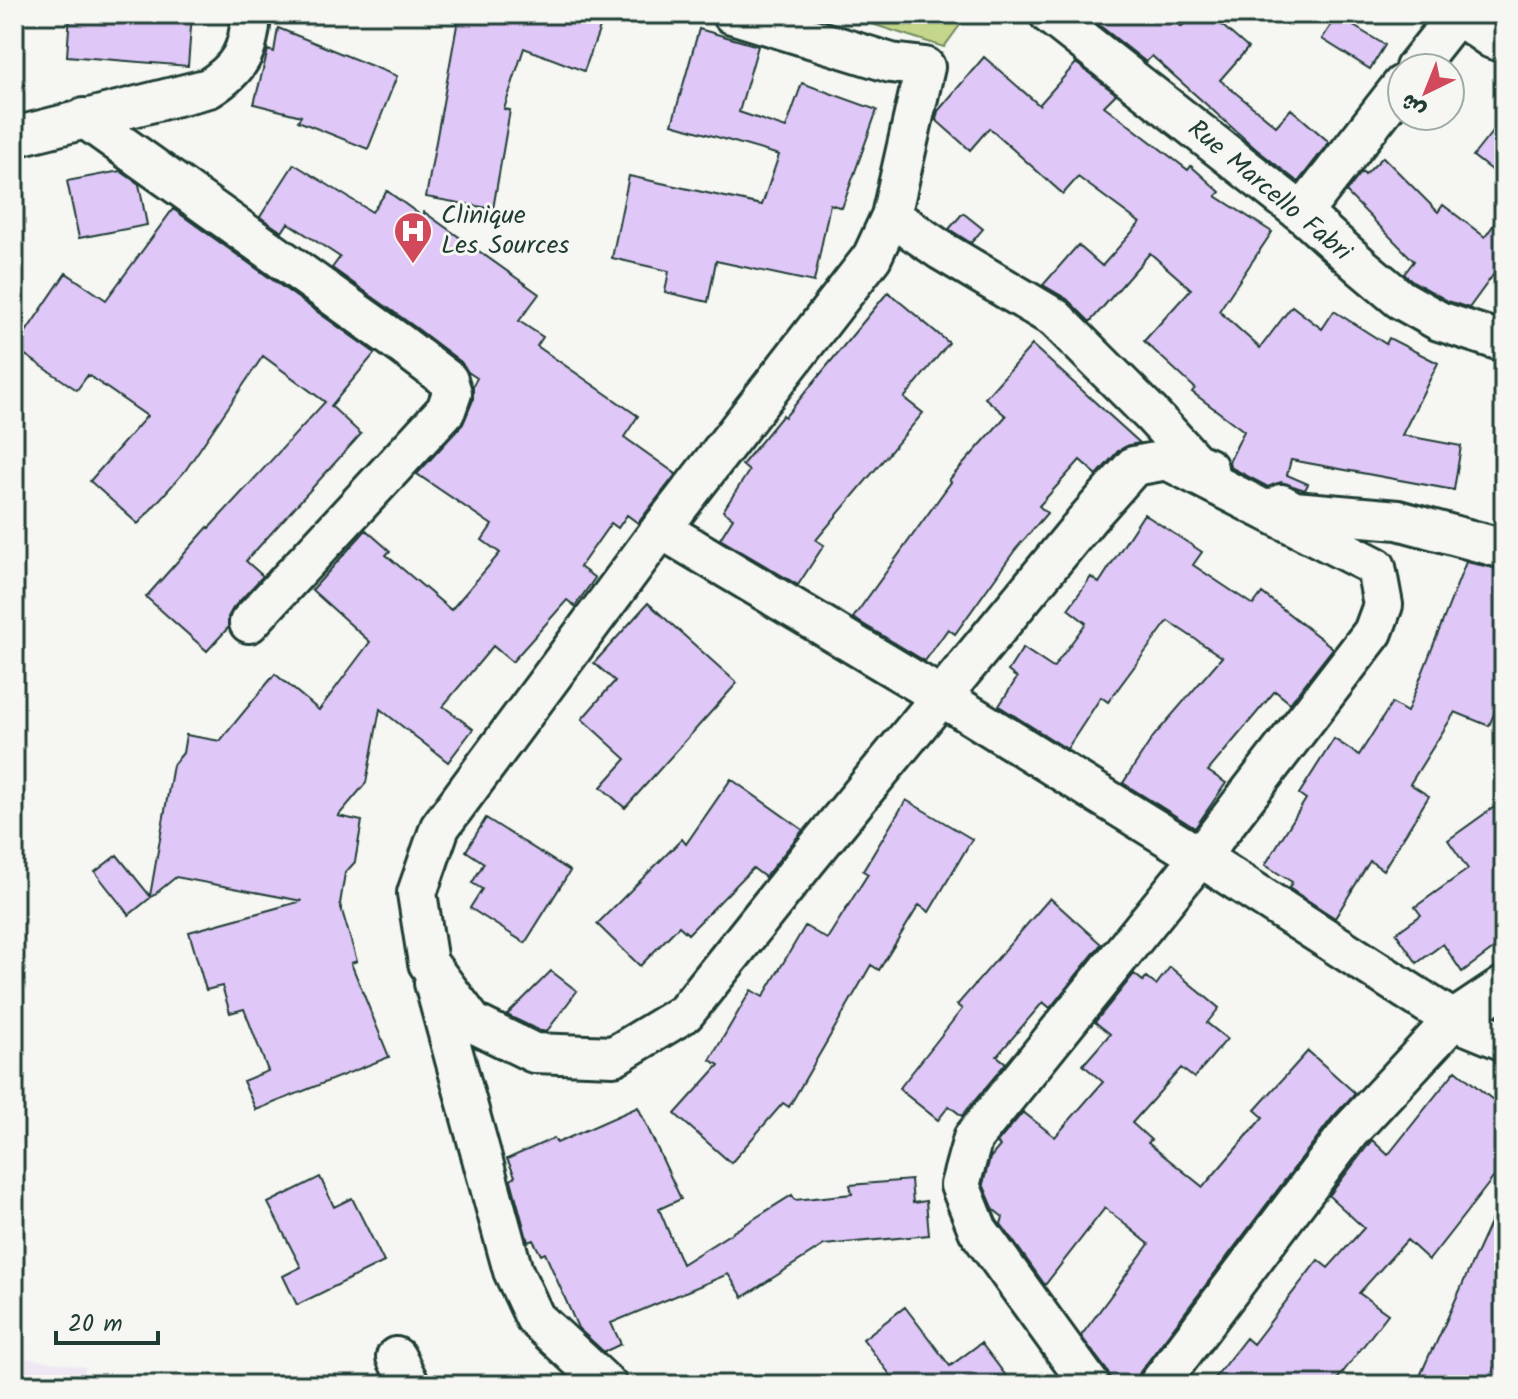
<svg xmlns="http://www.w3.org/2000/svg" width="1518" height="1399" font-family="Kalam,'Playpen Sans Arabic',sans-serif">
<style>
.built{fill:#efe8f4}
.green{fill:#c3d68b;stroke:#718a60;stroke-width:2}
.building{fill:#dfc7f7;stroke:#1f3d34;stroke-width:2}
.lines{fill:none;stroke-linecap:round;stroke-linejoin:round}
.minor-casing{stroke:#1f3d34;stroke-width:44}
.minor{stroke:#f6f6f2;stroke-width:38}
.labels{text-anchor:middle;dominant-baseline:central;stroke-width:6;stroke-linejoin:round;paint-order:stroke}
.street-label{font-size:26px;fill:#1f3d34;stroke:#f6f6f2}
.poi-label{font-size:26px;fill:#1f3d34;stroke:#f6f6f2;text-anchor:start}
</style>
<rect width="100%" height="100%" fill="#f6f6f2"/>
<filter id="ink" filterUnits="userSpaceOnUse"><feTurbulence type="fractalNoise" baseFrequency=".0125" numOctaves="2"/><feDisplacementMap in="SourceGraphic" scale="16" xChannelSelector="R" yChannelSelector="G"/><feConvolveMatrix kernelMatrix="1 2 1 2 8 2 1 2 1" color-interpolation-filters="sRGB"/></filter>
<g filter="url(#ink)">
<path class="built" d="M 19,1357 L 86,1367 L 81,1385 L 14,1385 L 14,1358 Z"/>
<path class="green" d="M 852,14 L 968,14 L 944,47 L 853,18 Z"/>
<path class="building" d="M 70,14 L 192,14 L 188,66 L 67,56 Z
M 459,14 L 605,14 L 584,71 L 524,48 L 504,109 L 510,110 L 493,209 L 426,197 Z
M 1085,14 L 1168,14 L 1181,27 L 1193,14 L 1209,14 L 1248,48 L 1220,80 L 1276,126 L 1291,109 L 1329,142 L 1298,182 L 1256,149 L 1152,56 L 1146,62 Z
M 1337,16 L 1385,45 L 1370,69 L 1322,39 Z
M 278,28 L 397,76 L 368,149 L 298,121 L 301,116 L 254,104 L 268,50 L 274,52 Z
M 699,29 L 758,46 L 739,112 L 786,128 L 802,83 L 877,110 L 842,208 L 830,204 L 814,282 L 716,261 L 708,302 L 665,292 L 669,271 L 612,258 L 629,176 L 762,205 L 779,155 L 672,124 Z
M 984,57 L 1039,105 L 1076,63 L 1116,94 L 1104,106 L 1188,170 L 1191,166 L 1220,192 L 1216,196 L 1272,232 L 1219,311 L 1260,348 L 1292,306 L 1322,329 L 1334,311 L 1386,344 L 1389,338 L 1438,363 L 1402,435 L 1461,446 L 1454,490 L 1291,460 L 1287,475 L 1308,484 L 1305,490 L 1281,482 L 1268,487 L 1230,467 L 1229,462 L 1244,431 L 1192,392 L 1195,388 L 1144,341 L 1191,289 L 1150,253 L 1090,322 L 1067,299 L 1043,285 L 1078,245 L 1102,266 L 1140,223 L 1078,177 L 1063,194 L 989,128 L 970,150 L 936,120 L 938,111 Z
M 1504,117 L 1504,180 L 1473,156 Z
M 1383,157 L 1438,212 L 1443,205 L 1485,237 L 1504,210 L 1504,260 L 1469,308 L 1448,301 L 1413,281 L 1404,274 L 1414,261 L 1346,192 L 1362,172 L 1365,175 Z
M 294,164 L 372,212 L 387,191 L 423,217 L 424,212 L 539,294 L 519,321 L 543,337 L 537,346 L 638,416 L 624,437 L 676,474 L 638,523 L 627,515 L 618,528 L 611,523 L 580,567 L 595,578 L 575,606 L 567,600 L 512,662 L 493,646 L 443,706 L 473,729 L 448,762 L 380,709 L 366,783 L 338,816 L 362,821 L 355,862 L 345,873 L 340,904 L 357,961 L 351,963 L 389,1057 L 256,1110 L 243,1081 L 268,1071 L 244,1009 L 230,1013 L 222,986 L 206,990 L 189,932 L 302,901 L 176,877 L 129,915 L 95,872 L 117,855 L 150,896 L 173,765 L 183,753 L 186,735 L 220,741 L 275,674 L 319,710 L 370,642 L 312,590 L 366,530 L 390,551 L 386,555 L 451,610 L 500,553 L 482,540 L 492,525 L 417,474 L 463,424 L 473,400 L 473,385 L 477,378 L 468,372 L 461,362 L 415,327 L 332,268 L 340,257 L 288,223 L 282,232 L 260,217 Z
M 120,171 L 139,184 L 147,225 L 79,238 L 67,181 Z
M 173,209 L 375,353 L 331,406 L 361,434 L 246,561 L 263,576 L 233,608 L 228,617 L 228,628 L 207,651 L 146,597 L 208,527 L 209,528 L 325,402 L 263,356 L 185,471 L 138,524 L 90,481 L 147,416 L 88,375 L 77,390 L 15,348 L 66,273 L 106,300 Z
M 963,213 L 983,229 L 971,243 L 949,229 Z
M 888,292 L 949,343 L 904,398 L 923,413 L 816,540 L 824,545 L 798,585 L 720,539 L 733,518 L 723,511 L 749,471 L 742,465 L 783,415 L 785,417 Z
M 1032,345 L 1140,443 L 1129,445 L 1118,451 L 1097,475 L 1080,460 L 1039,506 L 1047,513 L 1015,550 L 955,634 L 948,629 L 925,661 L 853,618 L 951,482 L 949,480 L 1006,416 L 985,398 Z
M 1144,514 L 1202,552 L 1193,565 L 1253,605 L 1262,593 L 1333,648 L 1290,703 L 1275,691 L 1208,771 L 1226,783 L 1195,828 L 1123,783 L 1153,737 L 1222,657 L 1168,621 L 1108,702 L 1101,697 L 1067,749 L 999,706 L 1017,678 L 1008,671 L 1023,648 L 1053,668 L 1086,623 L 1068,609 L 1091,577 L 1099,583 Z
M 1466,562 L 1504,570 L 1504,690 L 1489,726 L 1455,712 L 1410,784 L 1429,796 L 1383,870 L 1370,861 L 1335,918 L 1289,888 L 1292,882 L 1265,865 L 1306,799 L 1299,794 L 1334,739 L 1359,755 L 1392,703 L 1407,712 Z
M 648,603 L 737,683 L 625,808 L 601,787 L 626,759 L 582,719 L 615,681 L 594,663 Z
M 731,779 L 803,830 L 765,877 L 753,868 L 688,934 L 679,926 L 640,966 L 597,924 L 682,839 L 686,844 Z
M 906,800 L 972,839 L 929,912 L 919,905 L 879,970 L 871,965 L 789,1107 L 783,1103 L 731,1163 L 675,1114 L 719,1065 L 710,1060 L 751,990 L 763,997 L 805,926 L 827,939 L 868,874 L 863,871 Z
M 1504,800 L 1504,941 L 1462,972 L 1443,944 L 1417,963 L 1396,933 L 1421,915 L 1415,907 L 1468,869 L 1448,840 Z
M 486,818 L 570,871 L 525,943 L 470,908 L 482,889 L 472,883 L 484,863 L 466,851 Z
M 1050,898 L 1101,944 L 1050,1008 L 1043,1002 L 997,1056 L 1006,1063 L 962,1116 L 949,1106 L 938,1120 L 899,1089 L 962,1009 L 957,1005 Z
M 1170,967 L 1219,1008 L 1207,1023 L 1227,1039 L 1194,1078 L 1181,1068 L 1132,1123 L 1151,1140 L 1148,1143 L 1203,1187 L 1263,1117 L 1255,1110 L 1308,1051 L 1355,1093 L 1332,1118 L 1140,1372 L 1136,1383 L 1135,1385 L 1112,1385 L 1108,1372 L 1081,1336 L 1149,1244 L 1105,1208 L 1045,1285 L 1001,1224 L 1003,1217 L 994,1210 L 983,1184 L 990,1158 L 1000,1146 L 997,1143 L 1023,1112 L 1055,1137 L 1103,1082 L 1083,1065 L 1110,1034 L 1095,1022 L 1134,974 L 1143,981 L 1146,977 L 1156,985 Z
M 551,971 L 577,991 L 547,1031 L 540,1031 L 507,1015 Z
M 1456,1070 L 1504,1109 L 1504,1164 L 1429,1260 L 1407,1240 L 1359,1293 L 1388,1314 L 1333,1385 L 1209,1385 L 1246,1338 L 1253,1344 L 1318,1260 L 1328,1268 L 1364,1228 L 1329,1196 L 1372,1140 L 1388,1155 Z
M 638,1107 L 681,1199 L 659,1209 L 682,1264 L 792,1195 L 795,1200 L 852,1194 L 850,1185 L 911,1180 L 913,1203 L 926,1201 L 929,1235 L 824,1245 L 743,1297 L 728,1274 L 611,1323 L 621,1344 L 604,1352 L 578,1328 L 545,1253 L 541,1255 L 533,1240 L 528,1242 L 511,1180 L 515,1176 L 507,1159 L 554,1138 L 557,1143 Z
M 320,1177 L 334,1207 L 352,1198 L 384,1262 L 297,1305 L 283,1276 L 301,1267 L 268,1203 Z
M 1504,1192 L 1504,1385 L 1416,1385 L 1432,1349 L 1433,1350 Z
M 905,1307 L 950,1366 L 981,1343 L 1013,1385 L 898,1385 L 863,1339 Z"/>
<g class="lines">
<g class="minor-casing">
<path id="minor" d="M 732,14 L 891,63 L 925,67 L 891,216 L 942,251 L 1055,318 L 1151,414 L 1195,462 L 1208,468
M 1049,14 L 1302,213 L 1362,267 L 1400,299 L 1439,321 L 1504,342
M 1456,14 L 1492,39 L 1504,43
M 1415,68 L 1457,15
M 84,118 L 402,345 L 448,380 L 452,393 L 446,410 L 249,623
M 14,137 L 209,88 C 240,68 249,51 251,14
M 1302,213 L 1402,85
M 891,216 L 872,257 L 661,529 L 440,827 L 417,893 L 428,963 L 473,1023 L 534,1053 L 614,1056 L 685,1013 L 807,860 L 1088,518 L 1134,466 L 1167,460 L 1376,567 L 1383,605 L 1373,632 L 1200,857 L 973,1138 L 960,1185 L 978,1230 L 1090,1385
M 1281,504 L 1294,511 L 1398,520 L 1504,549
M 661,529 L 942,697 L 1200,857 L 1453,1020 L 1504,1041
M 434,983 L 513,1271 L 535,1318 L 607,1385
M 396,1357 L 410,1385
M 1158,1385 L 1350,1131 L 1453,1020 L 1504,986"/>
</g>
<use href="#minor" class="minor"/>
</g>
</g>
<defs>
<g id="hospital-pin" transform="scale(2)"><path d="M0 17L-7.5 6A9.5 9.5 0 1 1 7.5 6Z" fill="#d1495b" stroke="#f6f6f2"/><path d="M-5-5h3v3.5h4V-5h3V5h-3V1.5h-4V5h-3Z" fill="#fff"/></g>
</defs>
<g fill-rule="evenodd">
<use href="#hospital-pin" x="413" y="231"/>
</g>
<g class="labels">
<g class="street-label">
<text transform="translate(1269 191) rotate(40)">Rue Marcello Fabri</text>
</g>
<g class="poi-label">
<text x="441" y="216">Clinique<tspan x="441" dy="30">Les Sources</tspan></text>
</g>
</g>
<rect width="1518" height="1399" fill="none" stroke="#f6f6f2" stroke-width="48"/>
<rect x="24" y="24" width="1470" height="1351" fill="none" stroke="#1f3d34" stroke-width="3" filter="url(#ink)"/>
<g transform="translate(1426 92) rotate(223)"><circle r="38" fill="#f6f6f2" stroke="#a0aca6" stroke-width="2"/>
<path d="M0-6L14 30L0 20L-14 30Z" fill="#d1495b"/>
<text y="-12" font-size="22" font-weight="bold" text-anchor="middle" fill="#1f3d34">ش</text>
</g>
<path d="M56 1331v12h102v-12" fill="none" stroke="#1f3d34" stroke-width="4"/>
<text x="68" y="1331" font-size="24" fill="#1f3d34" stroke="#f6f6f2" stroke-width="6" paint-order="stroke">20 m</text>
</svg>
